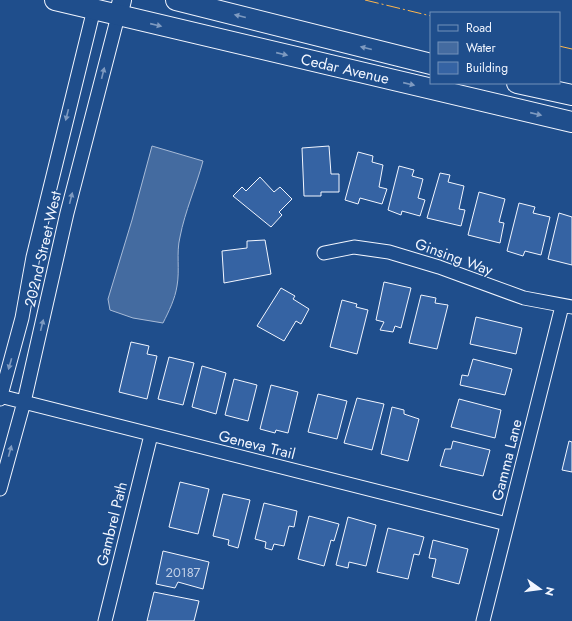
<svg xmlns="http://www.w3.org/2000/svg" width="572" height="621" font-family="Jost,sans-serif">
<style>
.water{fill:#446ba0;stroke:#a8bbd7}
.building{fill:#3563a3;stroke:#f2f6ff}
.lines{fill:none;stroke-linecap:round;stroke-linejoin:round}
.minor-casing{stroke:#f2f6ff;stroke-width:15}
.secondary-casing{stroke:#f2f6ff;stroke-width:20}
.primary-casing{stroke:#f2f6ff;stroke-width:22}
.minor{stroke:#1f4e8c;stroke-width:13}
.secondary{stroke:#1f4e8c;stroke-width:18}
.primary{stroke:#1f4e8c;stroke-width:20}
.power{stroke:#ffb74d;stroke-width:1;stroke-dasharray:14 3 2 3;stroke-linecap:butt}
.oneway{fill:#7e9ac0}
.labels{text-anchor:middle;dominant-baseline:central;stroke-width:3;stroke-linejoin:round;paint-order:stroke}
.number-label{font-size:13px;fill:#c3d1e8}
.street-label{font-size:15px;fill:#f2f6ff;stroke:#1f4e8c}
</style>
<rect width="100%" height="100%" fill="#1f4e8c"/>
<path class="water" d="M 152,146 L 203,161 C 196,187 185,211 180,237 C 176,253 180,270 177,286 C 175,299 169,311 163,323 L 133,318 L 110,310 L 108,299 L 132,220 Z"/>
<path class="building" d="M 329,146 L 331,174 L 339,174 L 339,192 L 321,192 L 321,196 L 304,196 L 302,148 Z
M 358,152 L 373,156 L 372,162 L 383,165 L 379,187 L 387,189 L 382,204 L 360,198 L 358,204 L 345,200 Z
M 399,166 L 414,170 L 412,176 L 423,179 L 418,198 L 425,200 L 420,216 L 402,211 L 401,215 L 388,210 Z
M 440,173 L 450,175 L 448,182 L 464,186 L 459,209 L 465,210 L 461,226 L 427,218 Z
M 260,177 L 274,192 L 280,187 L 292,199 L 279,212 L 282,215 L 271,227 L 233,196 L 242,187 L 246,191 Z
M 479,192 L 505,199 L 499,222 L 504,223 L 500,243 L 468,235 Z
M 519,203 L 535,207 L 533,213 L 550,217 L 541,255 L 525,251 L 523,256 L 507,251 Z
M 559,213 L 572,217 L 572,265 L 548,259 Z
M 265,240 L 271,274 L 224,283 L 222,251 L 247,248 L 247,241 Z
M 384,282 L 411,288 L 401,328 L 395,326 L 393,332 L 380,330 L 384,322 L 376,320 Z
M 281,288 L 295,296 L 293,299 L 309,309 L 301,324 L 296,321 L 284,341 L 257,326 Z
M 421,295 L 436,298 L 435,303 L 448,305 L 437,349 L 409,343 Z
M 342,300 L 357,304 L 356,307 L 368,310 L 357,354 L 330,347 Z
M 476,317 L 522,328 L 516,354 L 470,344 Z
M 131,342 L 149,346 L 147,354 L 157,356 L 147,399 L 119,392 Z
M 169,357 L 194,363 L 183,405 L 158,399 Z
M 473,359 L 512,369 L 505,395 L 460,385 L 462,375 L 468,376 Z
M 202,366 L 226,373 L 216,414 L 192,407 Z
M 234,379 L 257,385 L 248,421 L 225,415 Z
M 271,385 L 298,392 L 288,433 L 276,430 L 275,433 L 260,429 Z
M 318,394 L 347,401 L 337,439 L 308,432 Z
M 357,398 L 384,404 L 372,450 L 344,443 Z
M 459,399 L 501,410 L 495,438 L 451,427 Z
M 392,407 L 404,410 L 404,414 L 419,419 L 408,461 L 381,454 Z
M 453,441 L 490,450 L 483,476 L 440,466 L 445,449 L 451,449 Z
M 569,441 L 572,442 L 572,472 L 562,470 Z
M 180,482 L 209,489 L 198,534 L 169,527 Z
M 223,494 L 250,500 L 238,548 L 228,545 L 229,540 L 213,536 Z
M 264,503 L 297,511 L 294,527 L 289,526 L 284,546 L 274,544 L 272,550 L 265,548 L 266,542 L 255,539 Z
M 309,516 L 339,524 L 334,541 L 331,540 L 324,566 L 298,559 Z
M 348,517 L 376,525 L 366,566 L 349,562 L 348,568 L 336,565 Z
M 388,528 L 424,537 L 419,555 L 414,554 L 408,579 L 377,572 Z
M 433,540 L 468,549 L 459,584 L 432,577 L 436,559 L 429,558 Z
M 163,551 L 209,562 L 203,589 L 178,582 L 175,588 L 156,584 Z
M 154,592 L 199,601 L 194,621 L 147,621 Z"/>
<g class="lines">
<g class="minor-casing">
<path id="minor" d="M 324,253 L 354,247 L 389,252 L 439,267 L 524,298 L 572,307
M 0,396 L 507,524
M 0,399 L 22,318 L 33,257 L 94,9
M 0,489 L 24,402 L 67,213 L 118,16
M 105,621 L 151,435
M 483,621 L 562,306"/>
</g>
<g class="secondary-casing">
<path id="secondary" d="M 118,16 L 122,0"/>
</g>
<g class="primary-casing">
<path id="primary" d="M 55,0 L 572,122
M 176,0 L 431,64
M 517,83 L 572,95"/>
</g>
<use href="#minor" class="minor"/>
<use href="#secondary" class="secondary"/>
<use href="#primary" class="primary"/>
<path class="power" d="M 365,0 L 431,16
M 559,46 L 572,49"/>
</g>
<defs><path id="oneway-solid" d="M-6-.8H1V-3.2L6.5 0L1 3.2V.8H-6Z"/></defs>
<g class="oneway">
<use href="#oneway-solid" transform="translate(240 16) rotate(-166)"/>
<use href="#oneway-solid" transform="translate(156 25) rotate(13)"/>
<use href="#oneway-solid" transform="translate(366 48) rotate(-166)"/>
<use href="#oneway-solid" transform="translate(282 54) rotate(13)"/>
<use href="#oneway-solid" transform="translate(103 73) rotate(-76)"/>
<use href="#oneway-solid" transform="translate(409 84) rotate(13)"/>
<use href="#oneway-solid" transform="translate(536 114) rotate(13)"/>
<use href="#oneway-solid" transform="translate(67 115) rotate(104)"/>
<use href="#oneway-solid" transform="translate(71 198) rotate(-76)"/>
<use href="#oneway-solid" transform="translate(42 325) rotate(-76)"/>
<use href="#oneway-solid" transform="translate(10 364) rotate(106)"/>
<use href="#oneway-solid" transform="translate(10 451) rotate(-75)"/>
</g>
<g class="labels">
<g class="number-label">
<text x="183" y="572">20187</text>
</g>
<g class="street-label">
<text transform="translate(345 69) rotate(13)">Cedar Avenue</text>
<text transform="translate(43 249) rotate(-77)">202nd Street West</text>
<text transform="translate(454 257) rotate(20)">Ginsing Way</text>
<text transform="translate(257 445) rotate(14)">Geneva Trail</text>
<text transform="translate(507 460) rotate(-76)">Gamma Lane</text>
<text transform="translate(112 524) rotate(-76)">Gambrel Path</text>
</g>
</g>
<rect x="430" y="12" width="130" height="72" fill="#1f4e8c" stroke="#7391ba"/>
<rect x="438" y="25" width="20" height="6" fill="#1f4e8c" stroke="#7391ba"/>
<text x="466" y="32" font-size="12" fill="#f2f6ff">Road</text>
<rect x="438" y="42" width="20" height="12" fill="#446ba0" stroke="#7391ba"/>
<text x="466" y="52" font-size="12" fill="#f2f6ff">Water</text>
<rect x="438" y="62" width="20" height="12" fill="#3563a3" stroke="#7391ba"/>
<text x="466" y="72" font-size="12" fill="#f2f6ff">Building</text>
<g transform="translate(540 589) rotate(104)" stroke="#1f4e8c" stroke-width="3" paint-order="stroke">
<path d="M0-3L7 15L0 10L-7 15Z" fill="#f2f6ff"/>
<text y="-6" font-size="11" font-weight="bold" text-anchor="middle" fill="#f2f6ff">N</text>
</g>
</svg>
